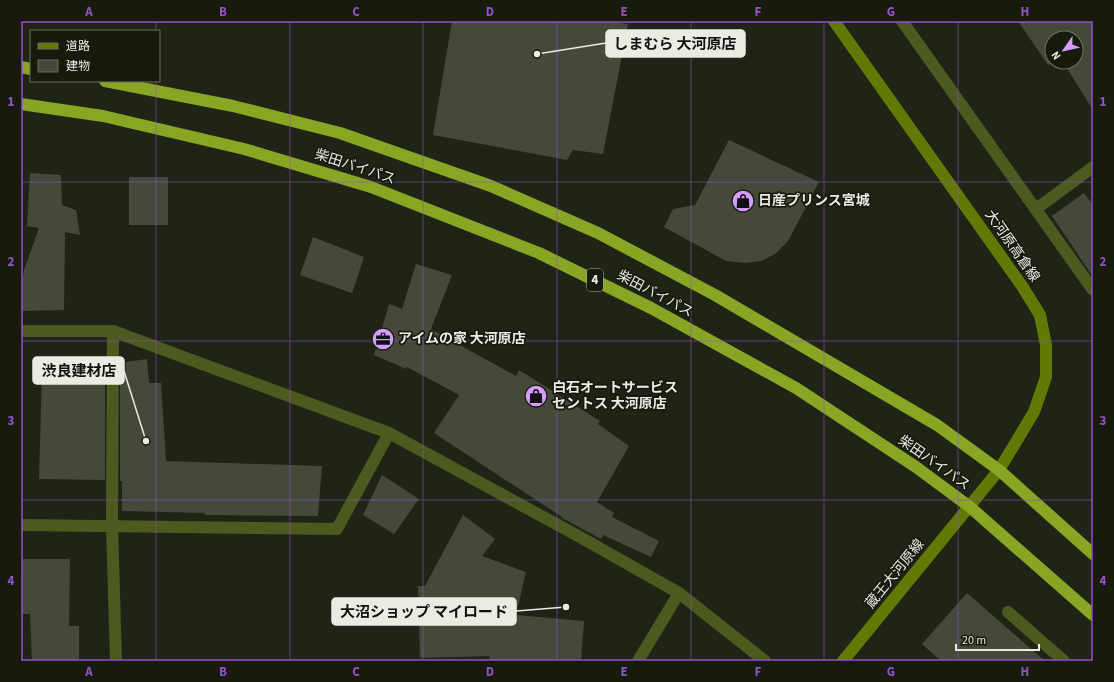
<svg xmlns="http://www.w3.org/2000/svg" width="1114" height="682" font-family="'Source Sans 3','Noto Sans JP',sans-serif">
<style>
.building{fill:#44493a}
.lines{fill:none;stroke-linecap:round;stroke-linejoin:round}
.street{stroke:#4c5a1f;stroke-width:12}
.secondary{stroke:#637905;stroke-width:12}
.highway{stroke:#88a523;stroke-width:12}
.grid{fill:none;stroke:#9152c6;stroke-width:1;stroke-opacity:0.55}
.labels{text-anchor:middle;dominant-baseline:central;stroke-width:3.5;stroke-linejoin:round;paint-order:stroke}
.shield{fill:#171b0e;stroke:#aaada3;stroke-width:1}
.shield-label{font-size:13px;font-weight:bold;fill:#e9ece3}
.street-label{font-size:14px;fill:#e9ece3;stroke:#171b0e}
.poi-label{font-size:14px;font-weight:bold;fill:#e9ece3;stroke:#171b0e;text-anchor:start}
.leader{fill:none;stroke:#e9ece3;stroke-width:1.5}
.callout-dot{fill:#e9ece3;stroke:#171b0e;stroke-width:1.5}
.callout{fill:#e9ece3;stroke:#e9ece3;stroke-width:1.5}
.callout-label{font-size:15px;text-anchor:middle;font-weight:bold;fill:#111}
.neatline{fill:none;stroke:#9152c6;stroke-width:1.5}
.grid-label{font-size:13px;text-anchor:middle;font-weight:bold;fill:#9152c6}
</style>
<rect width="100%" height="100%" fill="#202417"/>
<path class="building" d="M 452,21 L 601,21 L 628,24 L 603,154 L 573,150 L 567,160 L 433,135 Z
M 1018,21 L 1093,21 L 1093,110 L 1063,62 L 1076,62 L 1076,38 L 1052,38 L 1053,62 L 1048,65 Z
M 729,140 L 819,182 L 788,241 L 775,254 L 761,261 L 745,263 L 726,261 L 664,227 L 673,209 L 695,205 Z
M 30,173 L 61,175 L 62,205 L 76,210 L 80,235 L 65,232 L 64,310 L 21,311 L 21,292 L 24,270 L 39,228 L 27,226 Z
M 129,177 L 168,177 L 168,225 L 129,225 Z
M 1084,193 L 1093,205 L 1093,277 L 1052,216 Z
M 313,237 L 364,257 L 352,293 L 300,275 Z
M 416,264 L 452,275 L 431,329 L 516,376 L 519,370 L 600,421 L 598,424 L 629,446 L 597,502 L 614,513 L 612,517 L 659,541 L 651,557 L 603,535 L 601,539 L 562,518 L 562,517 L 434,433 L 459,395 L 407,367 L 406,369 L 374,355 L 389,304 L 402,309 Z
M 147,359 L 149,383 L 161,383 L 166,461 L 322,466 L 318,516 L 205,515 L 205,513 L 122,511 L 122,481 L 120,481 L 120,376 L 125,376 L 126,362 Z
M 42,373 L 105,376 L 105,480 L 39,479 Z
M 382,475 L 419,499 L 394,534 L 363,515 Z
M 463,515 L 495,539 L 482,556 L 526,572 L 516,615 L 584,621 L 581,661 L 490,661 L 489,656 L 420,658 L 418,586 L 425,586 Z
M 23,559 L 70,559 L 69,626 L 79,626 L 79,661 L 32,661 L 30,614 L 21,614 Z
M 967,593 L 1045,661 L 941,661 L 922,644 Z"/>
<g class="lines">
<path class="street" d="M 902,21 L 1093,290
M 1036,209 L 1093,167
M 21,331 L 113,331 L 389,433 L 580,537 L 679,593 L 765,661
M 113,331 L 112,525 L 116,661
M 21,525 L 337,529 L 389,433
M 1008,612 L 1064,661
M 638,661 L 679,593"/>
<path class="secondary" d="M 834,21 L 1022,286 L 1040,315 L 1046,345 L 1046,377 L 1034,412 L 999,470 L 843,661"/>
<path class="highway" d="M 21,67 L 31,69
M 105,81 L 233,106 L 340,133 L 491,186 L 598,233 L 715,295 L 937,425 L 999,470 L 1093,554
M 21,104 L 103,116 L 244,149 L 371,187 L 539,253 L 651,308 L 796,388 L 916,467 L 970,507 L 1093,615"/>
</g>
<path class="grid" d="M 156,21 L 156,31M 290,21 L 290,661M 423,21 L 423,661M 557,21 L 557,661M 691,21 L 691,661M 824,21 L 824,661M 958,21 L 958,661M 156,81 L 156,661M 21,182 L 1093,182M 21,341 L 1093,341M 21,500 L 1093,500"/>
<defs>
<g id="shop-disc" transform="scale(1.15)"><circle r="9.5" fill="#d39cfd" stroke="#171b0e"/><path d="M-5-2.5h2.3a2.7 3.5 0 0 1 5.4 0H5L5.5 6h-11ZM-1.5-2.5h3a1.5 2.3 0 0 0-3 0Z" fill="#111"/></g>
<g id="office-disc" transform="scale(1.15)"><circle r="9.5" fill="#d39cfd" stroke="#171b0e"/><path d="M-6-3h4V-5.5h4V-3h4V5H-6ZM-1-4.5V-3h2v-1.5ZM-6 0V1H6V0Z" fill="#111"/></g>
</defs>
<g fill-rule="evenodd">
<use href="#shop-disc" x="743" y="201"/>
<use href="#office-disc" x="383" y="339"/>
<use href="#shop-disc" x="536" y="396"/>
</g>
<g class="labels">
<rect class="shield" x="587" y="269" width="16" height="22" rx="3"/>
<g class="shield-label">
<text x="595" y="280">4</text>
</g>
<g class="street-label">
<text transform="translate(355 167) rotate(18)">柴田バイパス</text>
<text transform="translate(1012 246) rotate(55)">大河原高倉線</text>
<text transform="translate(655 294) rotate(28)">柴田バイパス</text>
<text transform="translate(934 463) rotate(35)">柴田バイパス</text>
<text transform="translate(895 574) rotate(-51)">蔵王大河原線</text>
</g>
<g class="poi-label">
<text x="758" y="201">日産プリンス宮城</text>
<text x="398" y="339">アイムの家 大河原店</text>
<text x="552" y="388">白石オートサービス<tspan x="552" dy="16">セントス 大河原店</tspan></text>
</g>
</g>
<path class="leader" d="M537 54L606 43M146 441L124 371M566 607L516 611"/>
<g class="callout-dot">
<circle cx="537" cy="54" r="4"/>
<circle cx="146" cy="441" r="4"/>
<circle cx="566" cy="607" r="4"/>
</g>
<g class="callout">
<rect x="606" y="30" width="139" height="27" rx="4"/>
<rect x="33" y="357" width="91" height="27" rx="4"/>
<rect x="332" y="598" width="184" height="27" rx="4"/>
</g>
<g class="callout-label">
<text x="675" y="49">しまむら 大河原店</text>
<text x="79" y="376">渋良建材店</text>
<text x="424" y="617">大沼ショップ マイロード</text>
</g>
<rect width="1114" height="682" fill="none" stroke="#171b0e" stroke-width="44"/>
<rect x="30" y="30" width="130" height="52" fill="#171b0e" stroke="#6b6f63"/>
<rect x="38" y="43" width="20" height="6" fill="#637905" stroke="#6b6f63"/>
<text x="66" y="50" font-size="12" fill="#e9ece3">道路</text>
<rect x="38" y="60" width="20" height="12" fill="#44493a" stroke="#6b6f63"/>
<text x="66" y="70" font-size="12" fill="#e9ece3">建物</text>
<g transform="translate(1064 50) rotate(236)"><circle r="19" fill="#171b0e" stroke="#6b6f63"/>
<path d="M0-3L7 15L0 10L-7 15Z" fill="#d39cfd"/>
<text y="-6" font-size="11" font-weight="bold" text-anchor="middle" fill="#e9ece3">N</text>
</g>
<path d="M956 644v6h83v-6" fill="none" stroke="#e9ece3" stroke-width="2"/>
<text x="962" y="644" font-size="12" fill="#e9ece3" stroke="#171b0e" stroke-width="3" paint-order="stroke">20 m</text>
<rect x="22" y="22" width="1070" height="638" class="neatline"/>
<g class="grid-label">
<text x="89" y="16">A</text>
<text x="223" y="16">B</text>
<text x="356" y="16">C</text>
<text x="490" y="16">D</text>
<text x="624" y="16">E</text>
<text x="758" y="16">F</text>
<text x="891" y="16">G</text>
<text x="1025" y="16">H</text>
<text x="11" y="106">1</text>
<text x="1103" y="106">1</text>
<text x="11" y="266">2</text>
<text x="1103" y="266">2</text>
<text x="11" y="425">3</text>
<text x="1103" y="425">3</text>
<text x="11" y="585">4</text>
<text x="1103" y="585">4</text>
<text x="89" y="676">A</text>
<text x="223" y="676">B</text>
<text x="356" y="676">C</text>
<text x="490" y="676">D</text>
<text x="624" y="676">E</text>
<text x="758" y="676">F</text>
<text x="891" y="676">G</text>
<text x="1025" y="676">H</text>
</g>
</svg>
